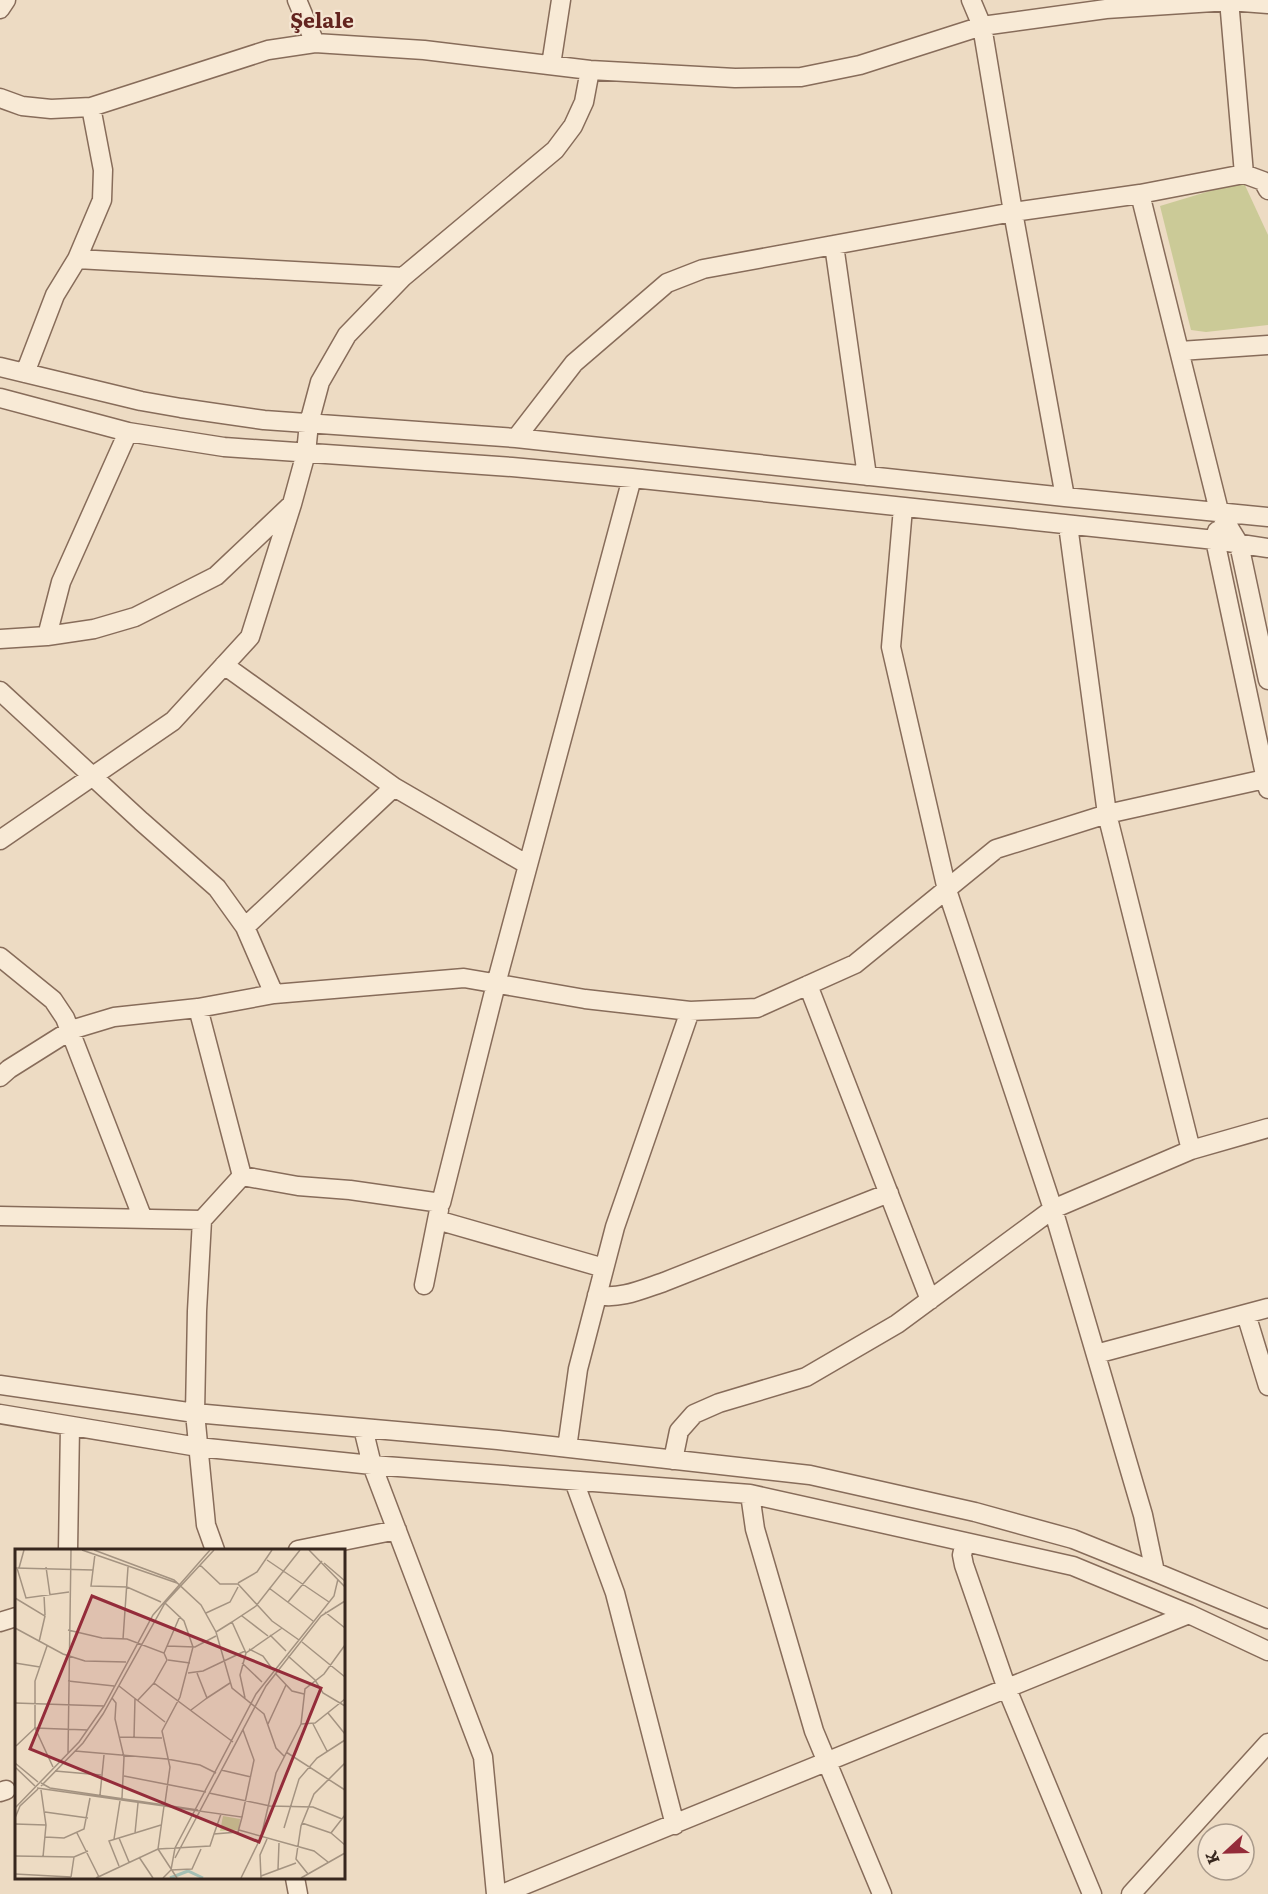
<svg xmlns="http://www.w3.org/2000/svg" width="1268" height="1894" font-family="Literata,serif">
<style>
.green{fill:#cbca97}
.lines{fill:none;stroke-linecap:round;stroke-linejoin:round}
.minor-casing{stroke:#876c5a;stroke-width:21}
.minor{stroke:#f8ead6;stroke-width:18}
.labels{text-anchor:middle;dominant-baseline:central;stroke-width:4.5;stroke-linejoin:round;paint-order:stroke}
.district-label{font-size:21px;font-weight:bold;fill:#63241f;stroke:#f5e6d3}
.inset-river{fill:none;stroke:#a5c0b5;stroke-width:3}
.inset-road{fill:none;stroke:#a49381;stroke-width:1.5}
.view{fill:#942c3a;fill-opacity:0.15;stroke:#942c3a;stroke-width:3}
.inset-edge{fill:none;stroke:#37271e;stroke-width:3}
</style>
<rect width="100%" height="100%" fill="#eddbc3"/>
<path class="green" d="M 1243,181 L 1268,235 L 1268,325 L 1206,332 L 1191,330 L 1160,206 Z"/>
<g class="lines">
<g class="minor-casing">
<path id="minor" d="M 297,0 L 315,43
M 971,0 L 982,26 L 1013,212 L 1065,497
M 1229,0 L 1244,174
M 0,9 L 6,0
M 551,65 L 561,0
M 0,98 L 22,106 L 51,109 L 91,107 L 268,50 L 315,43 L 424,50 L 590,70 L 735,78 L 801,77 L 860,65 L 982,26 L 1106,9 L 1229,1 L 1268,4
M 1268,190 L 1263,181 L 1244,174 L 1140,194 L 1219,511 L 1239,544 L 1268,680
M 834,245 L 867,476
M 77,259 L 403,277
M 1180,351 L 1268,345
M 0,367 L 141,401 L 181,408 L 264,420 L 516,438 L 1065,497 L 1268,517
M 25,373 L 55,295 L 77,259 L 102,200 L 103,170 L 91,107
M 0,398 L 128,432 L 224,447 L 512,467 L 632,478 L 1215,540 L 1268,548
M 516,438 L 574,363 L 667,283 L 703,269 L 1013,212 L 1140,194
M 903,508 L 891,647 L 947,890 L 1053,1209 L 1143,1515 L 1155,1572
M 1068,525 L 1107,814 L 1191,1150
M 1217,531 L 1215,540 L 1268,789
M 47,636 L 61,582 L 128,432
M 0,639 L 47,636 L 94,629 L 135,617 L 216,576 L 291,505
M 224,665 L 394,787 L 245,927
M 0,691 L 141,821 L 217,888 L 245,927 L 274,994
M 394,787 L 528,865
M 0,840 L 173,721 L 250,637 L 292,504 L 306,453 L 309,423 L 320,382 L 347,335 L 403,277 L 555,150 L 573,126 L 584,102 L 590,70
M 0,957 L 53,1000 L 65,1018 L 143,1219
M 808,985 L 930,1300
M 198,1008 L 242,1176
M 0,1077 L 9,1069 L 71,1030 L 114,1017 L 198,1008 L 274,994 L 464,978 L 585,999 L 690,1011 L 757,1008 L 855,964 L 996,849 L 1107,814 L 1265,779
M 0,1216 L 202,1220
M 437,1220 L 604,1268
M 424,1285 L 439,1210
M 597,1295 C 619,1300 643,1289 664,1282 L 889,1193
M 1246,1314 L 1268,1386
M 1096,1354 L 1268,1308
M 0,1385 L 195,1413 L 498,1440 L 810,1475 L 975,1512 L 1073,1539 L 1155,1572 L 1268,1619
M 0,1414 L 198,1447 L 372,1465 L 750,1494 L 1073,1566 L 1189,1614 L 1268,1651
M 363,1428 L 372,1465 L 483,1757 L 496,1894
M 567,1448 L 578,1369 L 615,1227 L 690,1011
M 673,1460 L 679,1431 L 694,1414 L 719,1403 L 806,1377 L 897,1324 L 1053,1209 L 1191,1150 L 1268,1128
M 574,1481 L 615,1593 L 675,1825
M 750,1494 L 755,1529 L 814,1731 L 882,1894
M 965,1542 L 962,1555 L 964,1565 L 1007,1689 L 1092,1894
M 68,1550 L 70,1426
M 215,1550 L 206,1525 L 195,1413 L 197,1311 L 202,1220 L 242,1176 L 298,1186 L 350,1190 L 441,1203 L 496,984 L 632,478
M 298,1550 L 397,1530
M 0,1622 L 16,1617
M 0,1792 L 6,1790
M 295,1878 L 298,1894
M 502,1894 L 1189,1614
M 1131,1894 L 1268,1743"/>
</g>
<use href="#minor" class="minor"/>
</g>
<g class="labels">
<g class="district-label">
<text x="322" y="18">Şelale</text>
</g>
</g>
<g transform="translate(15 1549)">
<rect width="330" height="330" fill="#eddbc3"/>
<path d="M 208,267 L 225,270 L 224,281 L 205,282 Z" fill="#cbca97"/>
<path class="inset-river" d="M 155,329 L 173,322 L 188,329"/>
<path class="inset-road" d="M 67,1 L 162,34M 79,1 L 159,31 L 186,56 L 201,83 L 217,139 L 249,165 L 261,199 L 269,207M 294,1 L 330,38M 80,5 L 76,37 L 112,38 L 146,53M 252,11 L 314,53M 309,14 L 330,32M 185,16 L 205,35 L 223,35 L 257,72 L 284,91M 31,18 L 35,46M 0,19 L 78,21M 2,19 L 11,49 L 54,43M 4,19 L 9,1M 223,34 L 242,23 L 257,1M 254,39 L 298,72M 29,46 L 30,66M 0,49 L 30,67 L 24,93M 273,53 L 307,12M 150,54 L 169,72 L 178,98 L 165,148 L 147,182 L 155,218 L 150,254M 310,63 L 330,79M 191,64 L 215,53 L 223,38M 227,67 L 253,87M 0,79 L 48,105 L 70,112 L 111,113M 53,81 L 87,89 L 112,90 L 149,104 L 152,111 L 139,134 L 218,193M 201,83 L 217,73M 255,86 L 271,102M 108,90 L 113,18M 287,93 L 330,128M 152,97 L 180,98 L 201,87M 234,100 L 248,107 L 258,121M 149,104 L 165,67M 231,104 L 217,73 L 241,57 L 285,1M 273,107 L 300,131 L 308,144 L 330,157M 153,111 L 175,114M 0,114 L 25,118M 227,114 L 247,133M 173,124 L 188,122 L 230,102M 182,124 L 192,149 L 215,134M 260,124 L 277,142 L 289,145M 53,132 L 99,137M 104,137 L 150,173M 97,149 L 101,154 L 100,170 L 109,208 L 107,249M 230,149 L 225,126 L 231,104 L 267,79M 123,151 L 139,134M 0,154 L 89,157M 176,161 L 192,149M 313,164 L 330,185M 253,175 L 271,136M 286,175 L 300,174 L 330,150M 298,175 L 312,202M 104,188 L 147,189M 119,189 L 120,149M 1,197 L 20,179 L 20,132 L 32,97M 60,202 L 152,210 L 185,216 L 201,224M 271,203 L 330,241M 53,204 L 56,1M 0,214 L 23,233M 0,218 L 20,237M 38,218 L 20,179 L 73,181M 206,221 L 236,228M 40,222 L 86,226M 109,227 L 191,243M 26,234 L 35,239 L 183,261M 26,237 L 68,194 L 88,165 L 150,54 L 199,1M 22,239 L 227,268 L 223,283 L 199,285 L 195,297 L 143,300 L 81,329M 26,241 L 31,276 L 28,308M 194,244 L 255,257 L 298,258 L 327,270M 85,246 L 89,206M 149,257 L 143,300 L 162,329M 0,259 L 64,193 L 89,157 L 138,66 L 195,1M 30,263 L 73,269M 330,266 L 316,284 L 330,296M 227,268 L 239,211 L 228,181M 0,269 L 5,257 L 23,240M 287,274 L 316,284M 0,275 L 31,276M 269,279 L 284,230 L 302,209 L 330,191M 224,281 L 299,302 L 313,313M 62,284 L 84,328M 120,284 L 123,254M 199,285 L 206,265M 30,288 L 49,289 L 69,280 L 75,249M 104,289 L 114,313M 99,290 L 105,252M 0,307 L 59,308 L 73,302M 124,308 L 138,329M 160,309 L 251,137 L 306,67 L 330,52M 104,317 L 94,292 L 146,276M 263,320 L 264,294M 156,321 L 177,320 L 186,300M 0,325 L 56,328M 293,325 L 281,310 L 286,277 L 299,245 L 330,214M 246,327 L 281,314M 56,328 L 59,308M 148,329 L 156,321 L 160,299 L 241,145 L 319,47 L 323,30M 226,329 L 246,288 L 261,224 L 286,175 L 290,140 L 309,125 L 330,96M 246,329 L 245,306 L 252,290M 286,329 L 330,304"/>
<path class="view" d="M 77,47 L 306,139 L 244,293 L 15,200 Z"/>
<rect width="330" height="330" class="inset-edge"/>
</g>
<g transform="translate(1226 1852) rotate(248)"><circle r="28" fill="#f5e6d3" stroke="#a99a8b" stroke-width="1.5"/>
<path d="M0-4.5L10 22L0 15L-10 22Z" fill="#942c3a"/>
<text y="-9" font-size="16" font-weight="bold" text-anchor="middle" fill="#37271e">K</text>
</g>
</svg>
